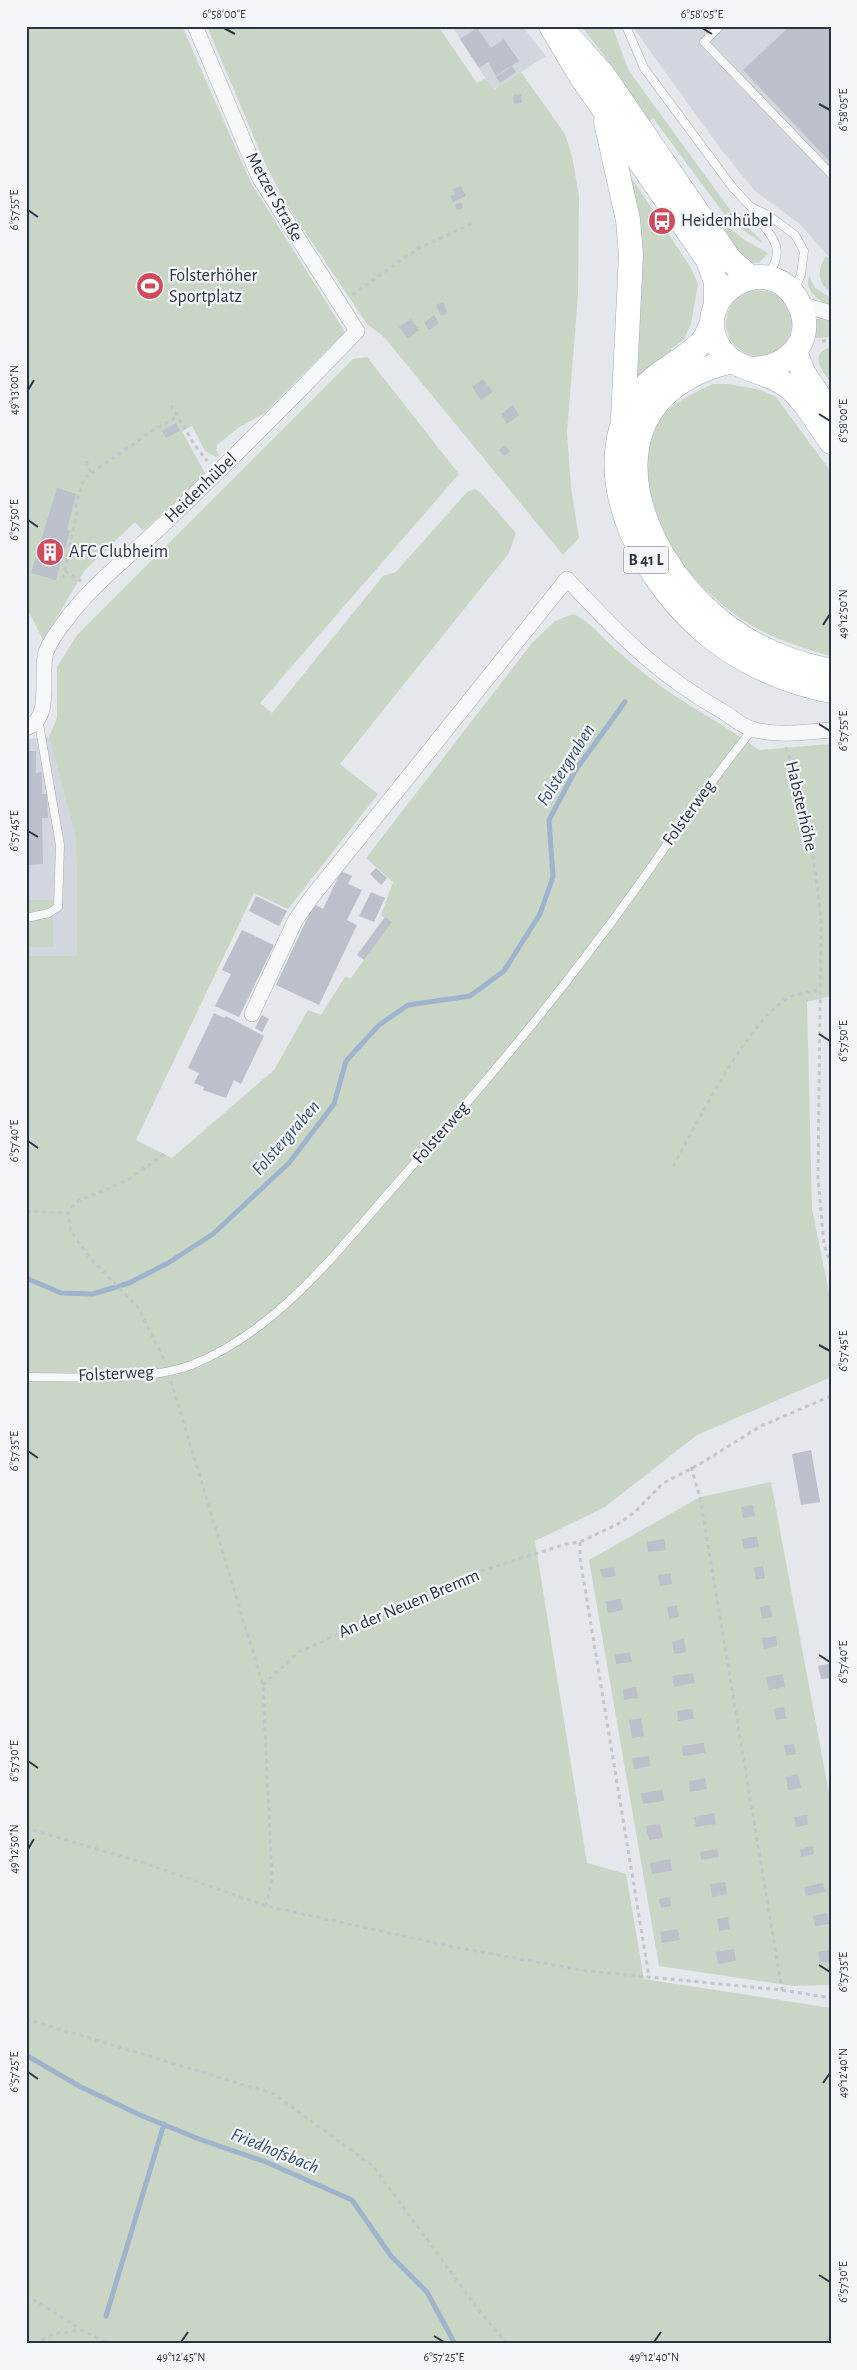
<svg xmlns="http://www.w3.org/2000/svg" width="857" height="2370" font-family="'Alegreya Sans',sans-serif">
<style>
.built{fill:#d2d6de}
.green{fill:#c9d6c5}
.lines{fill:none;stroke-linecap:round;stroke-linejoin:round}
.stream{stroke:#9fb4cc;stroke-width:5}
.building{fill:#bbc0ca}
.service-casing{stroke:#a9aeb7;stroke-width:9}
.minor-casing{stroke:#a9aeb7;stroke-width:16}
.primary-casing{stroke:#a3abb8;stroke-width:25}
.path{stroke:#c2c5cb;stroke-width:3;stroke-dasharray:4 4;stroke-linecap:butt}
.service{stroke:#f7f8fa;stroke-width:8}
.minor{stroke:#f7f8fa;stroke-width:15}
.primary{stroke:#fff;stroke-width:24}
.ticks{fill:none;stroke:#2b3445;stroke-width:2}
.labels{text-anchor:middle;dominant-baseline:central;stroke-width:4.5;stroke-linejoin:round;paint-order:stroke}
.shield{fill:#f4f6f9;stroke:#676e7b;stroke-width:1}
.shield-label{font-size:16px;font-weight:bold;fill:#2b3445}
.street-label{font-size:18px;fill:#2b3445;stroke:#f4f6f9}
.poi-label{font-size:18px;fill:#2b3445;stroke:#f4f6f9;text-anchor:start}
.water-label{font-size:19px;font-style:italic;fill:#34527a;stroke:#f4f6f9}
.neatline{fill:none;stroke:#2b3445;stroke-width:2}
.ticks-label{font-size:12px;text-anchor:middle;fill:#2b3445}
</style>
<rect width="100%" height="100%" fill="#e4e7ec"/>
<path class="built" d="M 452,26 L 522,26 L 546,56 L 493,90 Z
M 632,26 L 831,26 L 831,259 L 800,224 L 755,191 L 720,148 Z
M 49,737 L 76,838 L 77,956 L 26,956 L 26,739 Z"/>
<path class="green" d="M 26,26 L 182,26 L 251,183 L 345,332 L 265,413 L 238,428 L 217,445 L 216,450 L 219,455 L 216,457 L 205,451 L 192,426 L 182,431 L 206,475 L 143,531 L 135,522 L 85,570 L 43,640 L 26,606 Z
M 207,26 L 438,26 L 477,83 L 485,78 L 494,90 L 521,72 L 565,134 L 572,156 L 579,196 L 578,295 L 567,432 L 571,487 L 579,538 L 563,555 L 384,337 L 367,324 L 283,199 L 264,161 Z
M 581,26 L 612,26 L 629,71 L 731,211 L 725,215 L 653,118 L 649,121 L 603,54 Z
M 623,165 L 691,268 L 698,284 L 691,324 L 684,339 L 671,349 L 672,353 L 633,381 Z
M 735,215 L 762,241 L 762,243 L 728,220 Z
M 723,223 L 746,241 L 768,253 L 759,263 L 747,262 L 716,228 Z
M 826,256 L 831,259 L 831,292 C 817,284 817,269 826,256 Z
M 809,276 L 815,288 L 831,298 L 831,307 C 819,300 804,292 809,276 Z
M726 323a33 33 0 1 1 66 0a33 33 0 1 1-66 0Z
M 817,316 L 831,322 L 830,337 L 815,338 Z
M 831,347 L 831,383 C 822,370 808,354 831,347 Z
M 367,357 L 459,474 L 260,703 L 272,713 L 383,576 L 396,572 L 467,492 L 474,489 L 480,492 L 516,533 L 509,553 L 340,764 L 378,794 L 288,909 L 254,893 L 136,1140 L 172,1158 L 274,1070 L 308,1010 L 321,1015 L 345,977 L 351,978 L 391,923 L 381,915 L 393,882 L 366,858 L 532,643 L 555,621 L 573,614 C 591,622 597,633 611,645 C 623,656 634,666 646,675 C 682,704 723,723 759,750 L 831,744 L 831,996 L 807,1002 L 812,1209 L 831,1302 L 831,1377 L 697,1435 L 605,1507 L 535,1541 L 587,1863 L 626,1874 L 644,1979 L 831,2008 L 831,2344 L 26,2344 L 26,956 L 77,956 L 76,838 L 49,737 L 57,718 L 57,667 L 77,635 L 353,359 Z
M 713,384 L 728,384 L 761,390 L 776,397 L 831,472 L 831,656 C 799,647 768,637 740,618 C 688,582 637,517 648,451 C 651,438 653,426 662,416 C 675,401 696,392 713,384 Z
M 28,900 L 53,900 L 53,947 L 28,947 Z
M 771,1482 L 831,1804 L 831,1985 L 793,1986 L 659,1966 L 589,1560 L 700,1497 Z"/>
<g class="lines">
<path class="stream" d="M 26,1278 L 61,1293 L 93,1294 L 129,1283 L 168,1263 L 213,1234 L 289,1163 L 334,1104 L 346,1061 L 379,1025 L 408,1005 L 470,996 L 504,971 L 540,914 L 553,877 L 549,820 L 575,771 L 625,702
M 26,2055 L 79,2086 L 140,2115 L 199,2139 L 266,2162 L 352,2200 L 391,2256 L 427,2292 L 455,2344
M 106,2316 L 164,2124"/>
</g>
<path class="building" d="M 790,26 L 831,26 L 831,163 L 743,70 Z
M 477,28 L 491,48 L 504,39 L 519,61 L 496,76 L 488,62 L 479,68 L 460,39 Z
M 512,66 L 516,72 L 500,83 L 496,77 Z
M 521,94 L 522,103 L 514,104 L 513,95 Z
M 461,186 L 466,196 L 453,202 L 450,196 L 455,194 L 453,189 Z
M 461,202 L 463,208 L 457,210 L 455,205 Z
M 443,302 L 448,313 L 441,316 L 436,305 Z
M 434,315 L 439,323 L 429,330 L 424,323 Z
M 411,319 L 419,330 L 408,339 L 399,327 Z
M 483,379 L 493,392 L 481,400 L 472,387 Z
M 513,405 L 519,415 L 507,424 L 501,414 Z
M 176,423 L 180,431 L 166,438 L 162,431 Z
M 505,445 L 510,452 L 504,456 L 499,450 Z
M 57,488 L 76,494 L 67,530 L 70,531 L 56,580 L 31,573 Z
M 26,751 L 36,751 L 36,773 L 42,772 L 42,794 L 47,794 L 48,818 L 42,818 L 43,864 L 26,865 Z
M 376,868 L 387,878 L 381,885 L 370,874 Z
M 341,871 L 352,876 L 348,884 L 362,890 L 347,920 L 357,925 L 319,1005 L 276,985 L 314,904 L 323,909 Z
M 371,892 L 385,898 L 374,922 L 359,916 Z
M 256,896 L 287,911 L 279,926 L 249,911 Z
M 385,917 L 392,922 L 364,960 L 357,955 Z
M 242,930 L 274,945 L 239,1017 L 215,1006 L 231,974 L 222,970 Z
M 214,1013 L 224,1018 L 226,1016 L 264,1036 L 241,1084 L 234,1080 L 226,1098 L 203,1090 L 204,1087 L 194,1083 L 199,1073 L 188,1068 Z
M 262,1015 L 269,1019 L 262,1032 L 255,1028 Z
M 811,1450 L 820,1502 L 801,1505 L 792,1454 Z
M 753,1505 L 755,1516 L 743,1518 L 741,1507 Z
M 757,1536 L 759,1547 L 744,1549 L 742,1539 Z
M 664,1539 L 666,1550 L 648,1552 L 647,1542 Z
M 763,1566 L 765,1578 L 756,1580 L 754,1568 Z
M 614,1567 L 616,1576 L 602,1578 L 600,1569 Z
M 671,1573 L 672,1584 L 660,1586 L 658,1575 Z
M 621,1599 L 623,1610 L 608,1613 L 606,1601 Z
M 677,1605 L 679,1617 L 669,1619 L 667,1607 Z
M 770,1605 L 772,1617 L 762,1619 L 760,1607 Z
M 776,1636 L 777,1646 L 764,1649 L 762,1638 Z
M 684,1639 L 686,1652 L 674,1654 L 672,1642 Z
M 630,1652 L 632,1662 L 616,1664 L 615,1655 Z
M 831,1663 L 831,1678 L 821,1679 L 818,1666 Z
M 693,1673 L 695,1683 L 674,1687 L 672,1676 Z
M 783,1674 L 785,1687 L 769,1690 L 766,1677 Z
M 636,1687 L 638,1698 L 624,1700 L 623,1689 Z
M 784,1707 L 786,1719 L 776,1720 L 774,1709 Z
M 692,1709 L 694,1719 L 678,1721 L 677,1711 Z
M 641,1718 L 644,1736 L 632,1738 L 629,1720 Z
M 704,1743 L 705,1753 L 683,1756 L 682,1746 Z
M 794,1744 L 796,1754 L 786,1756 L 784,1745 Z
M 649,1756 L 650,1766 L 634,1769 L 632,1758 Z
M 798,1774 L 801,1788 L 788,1790 L 786,1777 Z
M 705,1778 L 707,1789 L 690,1792 L 689,1781 Z
M 663,1790 L 664,1801 L 643,1804 L 641,1793 Z
M 714,1813 L 716,1824 L 696,1827 L 694,1817 Z
M 807,1815 L 808,1825 L 796,1827 L 794,1817 Z
M 660,1824 L 663,1838 L 649,1840 L 646,1826 Z
M 813,1846 L 814,1854 L 801,1857 L 800,1849 Z
M 717,1849 L 719,1857 L 701,1860 L 700,1852 Z
M 670,1859 L 672,1871 L 652,1874 L 650,1863 Z
M 725,1882 L 727,1894 L 712,1897 L 710,1884 Z
M 823,1883 L 825,1892 L 806,1896 L 804,1887 Z
M 670,1897 L 671,1906 L 661,1908 L 659,1899 Z
M 827,1913 L 829,1924 L 815,1926 L 813,1916 Z
M 728,1917 L 730,1929 L 719,1931 L 717,1919 Z
M 678,1929 L 680,1940 L 662,1943 L 660,1932 Z
M 734,1949 L 736,1961 L 718,1964 L 716,1952 Z
M 830,1950 L 831,1961 L 820,1963 L 818,1952 Z"/>
<g class="lines">
<g class="service-casing">
<path id="service" d="M 626,26 L 644,68 L 733,188 L 751,207 L 768,215 L 795,235 L 804,251 L 801,274 L 794,292
M 720,26 L 704,42 L 831,174
M 751,207 C 766,234 789,243 769,274
M 26,918 L 49,913 L 58,907 L 60,845 L 38,718
M 26,1377 C 75,1377 149,1382 194,1364 C 277,1330 335,1254 392,1189 C 463,1108 534,1026 598,940 C 651,871 697,797 752,730"/>
</g>
<g class="minor-casing">
<path id="minor" d="M 800,304 L 831,313
M 26,728 C 54,718 39,675 46,652 C 50,641 59,629 66,620 C 94,582 135,552 169,519 C 233,458 296,395 357,331 L 259,177 L 195,26
M 252,1014 L 295,921 L 311,898 L 567,579 C 619,634 656,674 722,711 C 732,717 744,728 755,730 C 781,736 805,732 831,730"/>
</g>
<g class="primary-casing">
<path id="primary" d="M 551,26 L 580,75 L 708,260 L 716,282 L 716,306
M 564,31 L 604,76 L 730,260 L 751,278
M 606,122 L 628,220 L 631,255 L 623,418
M 712,323 C 709,330 706,338 701,343 C 680,364 648,375 633,402 C 586,481 648,587 711,637 C 745,664 788,683 831,691
M 795,352 L 804,374 L 831,414
M 732,361 C 595,393 622,526 701,604 C 737,641 781,661 831,671
M 753,369 C 791,368 818,337 797,300 C 767,247 688,296 719,347 C 733,371 765,369 786,385 C 805,399 817,423 831,442"/>
</g>
<path class="path" d="M 729,216 L 734,213
M 352,295 L 417,249 L 471,224
M 822,341 L 831,340
M 171,405 L 194,444 L 207,461
M 86,461 L 91,473
M 65,571 L 81,581
M 63,578 L 77,512 L 76,505 L 84,478 L 152,431 L 178,416
M 786,747 C 805,804 816,863 821,923 L 818,1179 L 824,1244 L 831,1266
M 164,1154 L 128,1180 L 76,1202 L 68,1213 L 71,1232 L 90,1258 L 137,1306 L 165,1361
M 673,1166 C 697,1124 750,1015 792,996 C 800,993 810,992 818,990
M 26,1211 L 68,1213
M 171,1381 L 263,1685 L 272,1878 L 266,1906
M 691,1467 L 700,1497 L 782,1990
M 580,1542 L 580,1558 L 649,1977
M 263,1685 L 299,1652 L 475,1573 L 566,1544 L 580,1542 L 618,1524 L 636,1511 L 662,1484 L 698,1465 L 761,1426 L 831,1396
M 26,1828 L 144,1863 L 266,1906 L 454,1947 L 587,1971 L 782,1990 L 831,1998
M 26,2019 L 274,2094 L 373,2166 L 480,2312 L 507,2344
M 26,2295 L 82,2330
M 35,2344 L 53,2334 L 82,2330 L 109,2344
M 819,2344 L 831,2337"/>
<use href="#service" class="service"/>
<use href="#minor" class="minor"/>
<use href="#primary" class="primary"/>
</g>
<path class="ticks" d="M 224,28 L 235,34M 702,28 L 712,34M 819,104 L 830,110M 28,210 L 38,217M 28,390 L 34,380M 819,414 L 830,421M 28,520 L 38,527M 823,625 L 830,614M 819,724 L 830,731M 28,831 L 38,837M 819,1034 L 830,1041M 28,1141 L 38,1148M 819,1345 L 830,1351M 28,1451 L 38,1458M 819,1655 L 830,1662M 28,1761 L 38,1768M 28,1849 L 34,1839M 819,1965 L 830,1972M 28,2072 L 38,2079M 823,2083 L 830,2073M 819,2275 L 830,2282M 434,2336 L 444,2342M 181,2342 L 188,2332M 654,2342 L 661,2332"/>
<defs>
<g id="bus-disc" transform="scale(1.4375)"><circle r="9.5" fill="#d1495b" stroke="#f4f6f9"/><path d="M-5-6H5V4H4V6H2V4H-2V6H-4V4H-5ZM-3.5-4V0h7V-4ZM-3.5 1.2v1.5H-2V1.2ZM2 1.2v1.5H3.5V1.2Z" fill="#fff"/></g>
<g id="stadium-disc" transform="scale(1.4375)"><circle r="9.5" fill="#d1495b" stroke="#f4f6f9"/><path d="M0-5a6.5 5 0 1 0 0 10a6.5 5 0 1 0 0-10ZM-3.5-1.8h7v3.6h-7Z" fill="#fff"/></g>
<g id="building-disc" transform="scale(1.4375)"><circle r="9.5" fill="#d1495b" stroke="#f4f6f9"/><path d="M-4-6H4V6H1V3H-1V6H-4ZM-2.5-4.3h1.7v1.8h-1.7ZM.8-4.3h1.7v1.8H.8ZM-2.5-1h1.7V.8h-1.7ZM.8-1h1.7V.8H.8Z" fill="#fff"/></g>
</defs>
<g fill-rule="evenodd">
<use href="#bus-disc" x="662" y="221"/>
<use href="#stadium-disc" x="150" y="286"/>
<use href="#building-disc" x="50" y="552"/>
</g>
<g class="labels">
<rect class="shield" x="623.5" y="546.5" width="45" height="27" rx="4"/>
<g class="shield-label">
<text x="646" y="560">B 41 L</text>
</g>
<g class="street-label">
<text transform="translate(274 197) rotate(61)">Metzer Straße</text>
<text transform="translate(201 488) rotate(-44)">Heidenhübel</text>
<text transform="translate(801 806) rotate(77)">Habsterhöhe</text>
<text transform="translate(689 813) rotate(-54)">Folsterweg</text>
<text transform="translate(441 1133) rotate(-49)">Folsterweg</text>
<text transform="translate(116 1374) rotate(-3)">Folsterweg</text>
<text transform="translate(409 1604) rotate(-23)">An der Neuen Bremm</text>
</g>
<g class="poi-label">
<text x="681" y="221">Heidenhübel</text>
<text x="169" y="276">Folsterhöher<tspan x="169" dy="21">Sportplatz</tspan></text>
<text x="69" y="552">AFC Clubheim</text>
</g>
<g class="water-label">
<text transform="translate(566 765) rotate(-58)">Folstergraben</text>
<text transform="translate(286 1138) rotate(-49)">Folstergraben</text>
<text transform="translate(275 2151) rotate(22)">Friedhofsbach</text>
</g>
</g>
<rect width="857" height="2370" fill="none" stroke="#f4f6f9" stroke-width="55"/>
<rect x="28" y="28" width="802" height="2314" class="neatline"/>
<g class="ticks-label">
<text x="224" y="18">6°58'00"E</text>
<text x="702" y="18">6°58'05"E</text>
<text transform="translate(843 110) rotate(-90)" y="4">6°58'05"E</text>
<text transform="translate(14 210) rotate(-90)" y="4">6°57'55"E</text>
<text transform="translate(14 390) rotate(-90)" y="4">49°13'00"N</text>
<text transform="translate(843 421) rotate(-90)" y="4">6°58'00"E</text>
<text transform="translate(14 520) rotate(-90)" y="4">6°57'50"E</text>
<text transform="translate(843 614) rotate(-90)" y="4">49°12'50"N</text>
<text transform="translate(843 731) rotate(-90)" y="4">6°57'55"E</text>
<text transform="translate(14 831) rotate(-90)" y="4">6°57'45"E</text>
<text transform="translate(843 1041) rotate(-90)" y="4">6°57'50"E</text>
<text transform="translate(14 1141) rotate(-90)" y="4">6°57'40"E</text>
<text transform="translate(843 1351) rotate(-90)" y="4">6°57'45"E</text>
<text transform="translate(14 1451) rotate(-90)" y="4">6°57'35"E</text>
<text transform="translate(843 1662) rotate(-90)" y="4">6°57'40"E</text>
<text transform="translate(14 1761) rotate(-90)" y="4">6°57'30"E</text>
<text transform="translate(14 1849) rotate(-90)" y="4">49°12'50"N</text>
<text transform="translate(843 1972) rotate(-90)" y="4">6°57'35"E</text>
<text transform="translate(14 2072) rotate(-90)" y="4">6°57'25"E</text>
<text transform="translate(843 2073) rotate(-90)" y="4">49°12'40"N</text>
<text transform="translate(843 2282) rotate(-90)" y="4">6°57'30"E</text>
<text x="181" y="2361">49°12'45"N</text>
<text x="444" y="2361">6°57'25"E</text>
<text x="654" y="2361">49°12'40"N</text>
</g>
</svg>
